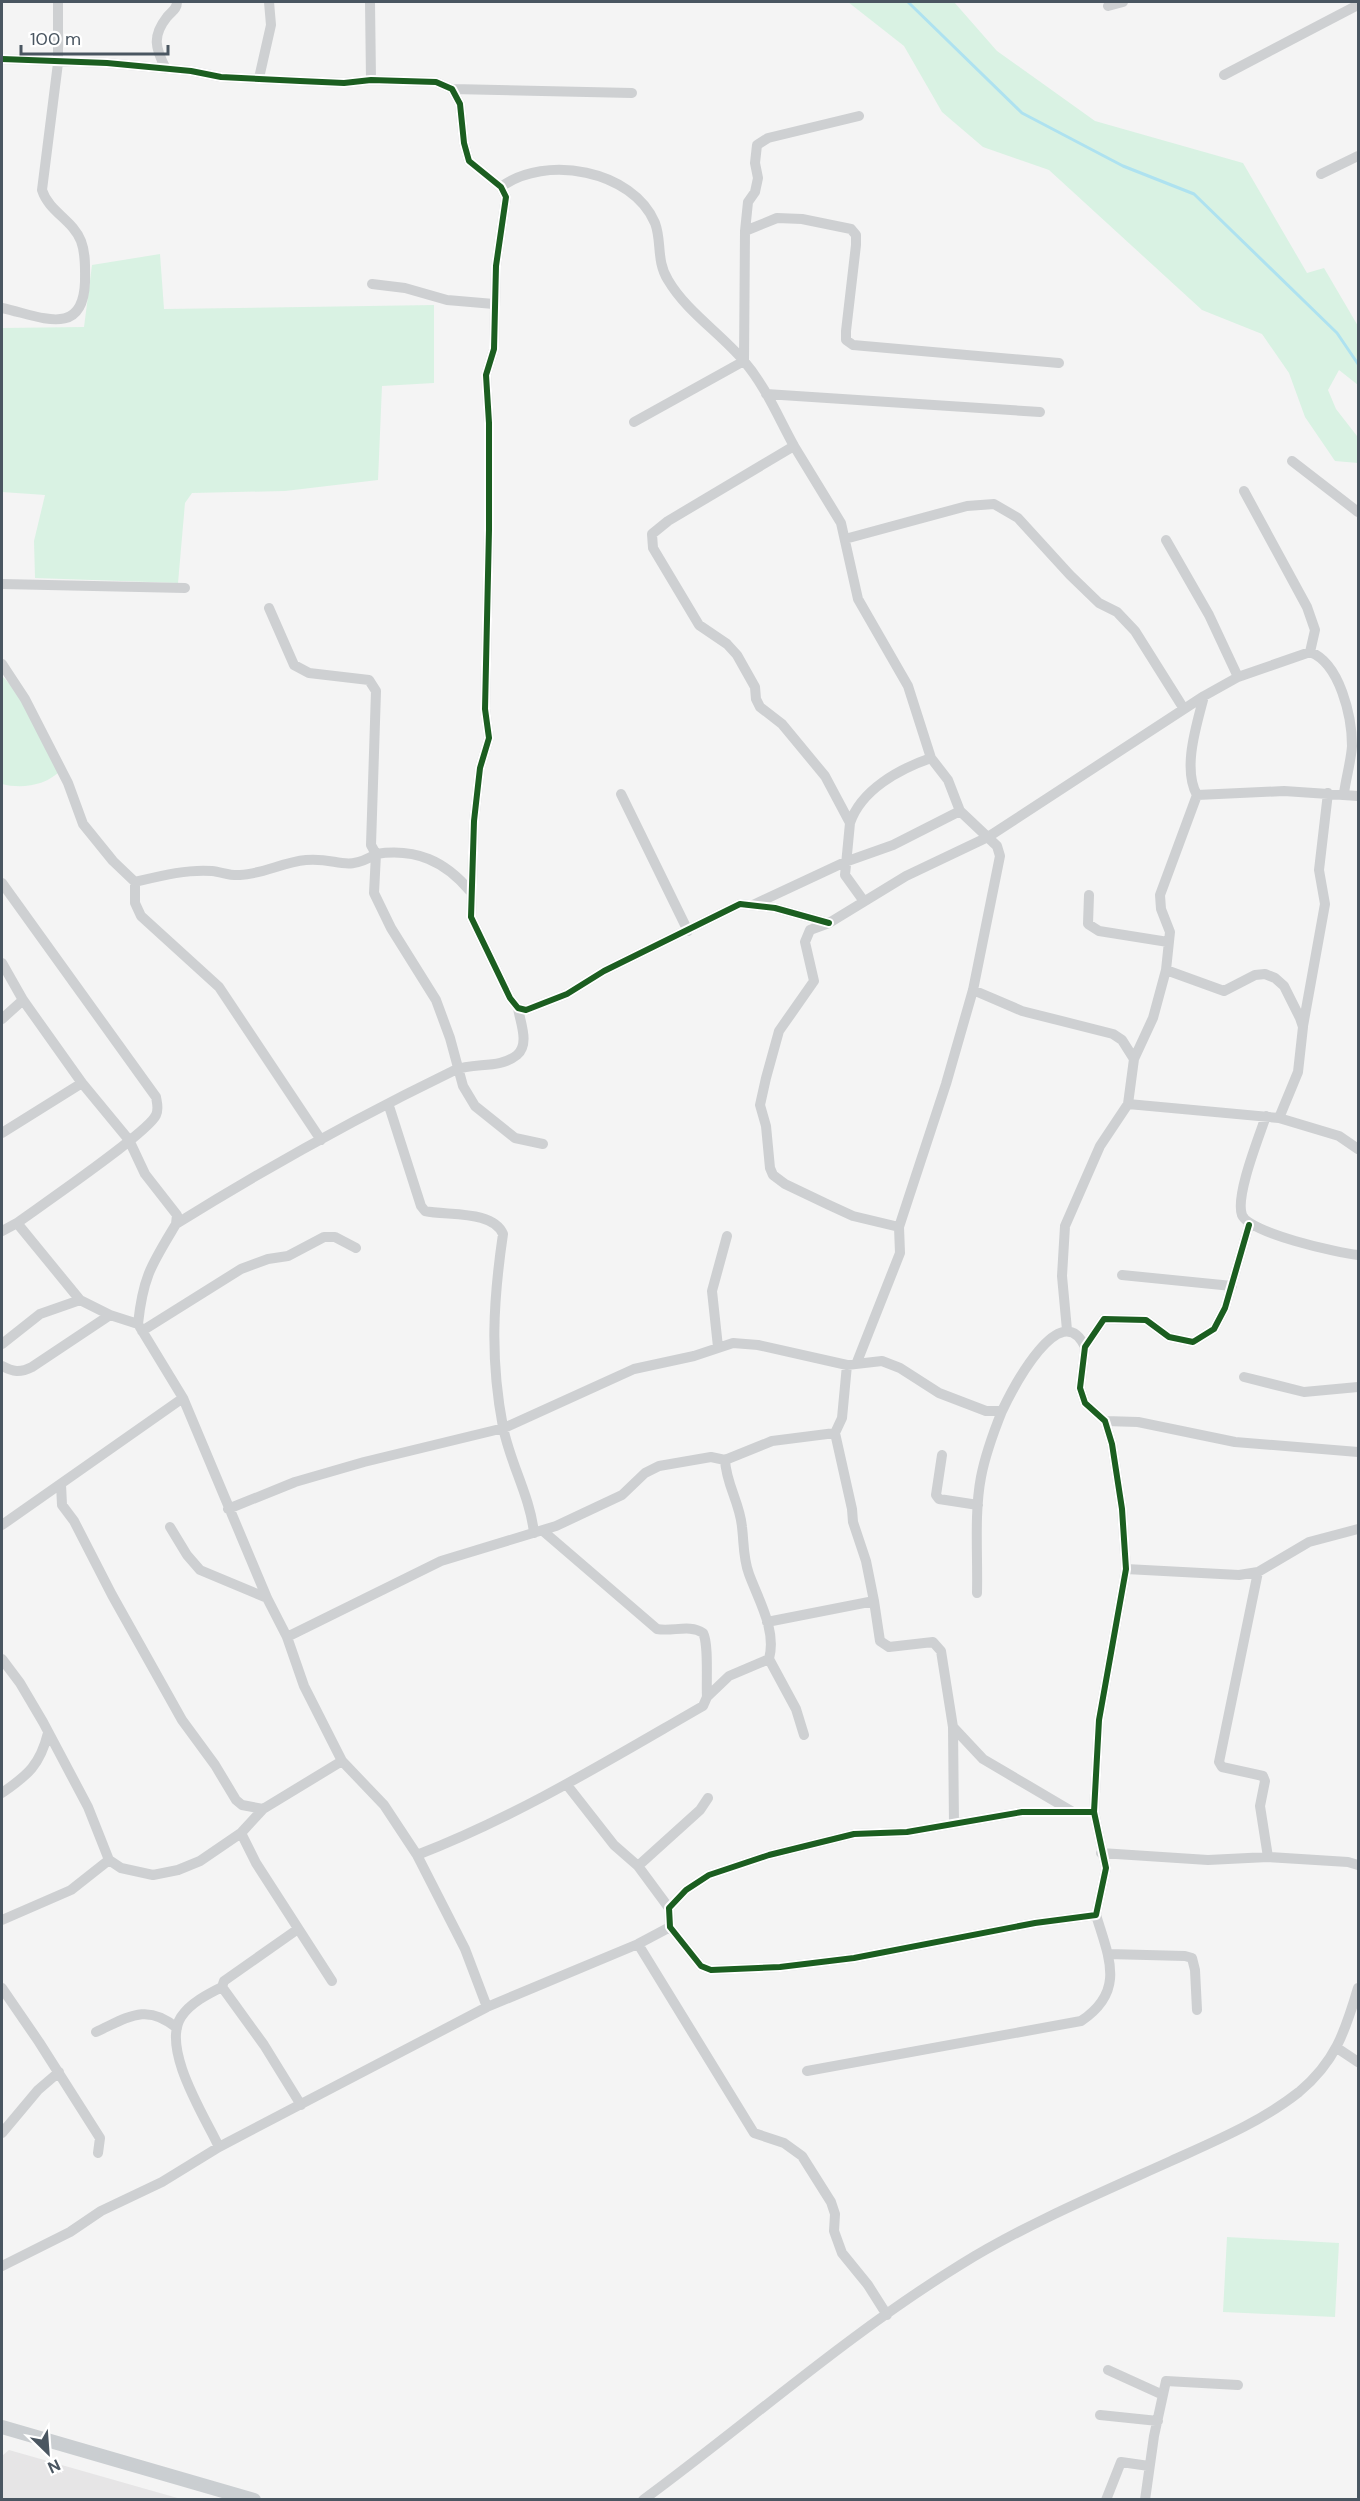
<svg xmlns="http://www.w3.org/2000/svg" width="1360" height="2501" font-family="'DM Sans',sans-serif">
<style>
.education{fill:#e6e5e6}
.green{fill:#d9f2e3}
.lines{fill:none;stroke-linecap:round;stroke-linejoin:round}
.stream{stroke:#aee2f0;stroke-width:3}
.minor{stroke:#ced0d2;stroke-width:10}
.major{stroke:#caced1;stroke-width:14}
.cycleway-casing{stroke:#fff;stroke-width:10}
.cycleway{stroke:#1b5e20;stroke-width:6}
</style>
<rect width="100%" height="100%" fill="#f4f4f4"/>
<path class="education" d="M 9,2450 L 181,2499 L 2,2499 L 2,2456 Z"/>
<path class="green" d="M 848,2 L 954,2 L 997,51 L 1095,121 L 1243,163 L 1307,273 L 1324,268 L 1358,326 L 1358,385 L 1339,370 L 1328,390 L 1336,409 L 1357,436 L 1358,463 L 1335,461 L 1305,417 L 1289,373 L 1262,334 L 1202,310 L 1049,170 L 983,147 L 942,112 L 904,46 Z
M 160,254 L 164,309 L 434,305 L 434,383 L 382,386 L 378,480 L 285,491 L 192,493 L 185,503 L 178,583 L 35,578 L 34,541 L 45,495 L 2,492 L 2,328 L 84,327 L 92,265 Z
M 2,676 L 21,695 L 61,770 C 46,786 21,789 2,784 Z
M 1227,2237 L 1339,2243 L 1335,2317 L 1223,2312 Z"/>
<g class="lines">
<path class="stream" d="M 908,2 L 1022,113 L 1123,166 L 1194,194 L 1337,333 L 1358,364"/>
<path class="minor" d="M 370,2 L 371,80
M 1108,6 L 1123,2
M 2,59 L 107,63 L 191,71 L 221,77 L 300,81 L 344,83 L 371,80 L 436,82 L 452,89 L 460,104 L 464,143 L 469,161 L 501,187 L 506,197 L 496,266 L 494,349 L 486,375 L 489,423 L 489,530 L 485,709 L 489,738 L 480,768 L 474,821 L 471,917 L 510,998 L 518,1008 L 526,1010 L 567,994 L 604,971 L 740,904 L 775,908 L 829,923
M 166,69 C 155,48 152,36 167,17 C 172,11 177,9 177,2
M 1224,75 L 1358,5
M 259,78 L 271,25 L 269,2
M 452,89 L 632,93
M 1321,174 L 1358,156
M 501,187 C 545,154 633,170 655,223 C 662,241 656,261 668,280 C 686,311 720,333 743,360 C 765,385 778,417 794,446
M 745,231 L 777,218 L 802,219 L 851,229 L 856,235 L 856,245 L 846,331 L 846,340 L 853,345 L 1059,363
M 372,284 L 405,288 L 447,300 L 494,304
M 2,308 C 40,316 83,339 85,282 C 85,269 86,254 81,241 C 73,220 49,212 42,190 L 58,63 L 58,2
M 766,394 L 1040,412
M 634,422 L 744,361 L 745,231 L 748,202 L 755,192 L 758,178 L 755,163 L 757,145 L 768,138 L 859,116
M 1292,461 L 1358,512
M 1244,491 L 1307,607 L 1315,630 L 1310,652
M 845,539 L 967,506 L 994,504 L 1018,518 L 1070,575 L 1099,603 L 1117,612 L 1135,631 L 1184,709
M 1166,540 L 1209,615 L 1238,677
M 2,584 L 185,588
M 269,608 L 294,665 L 309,673 L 369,680 L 376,691 L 371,845 L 376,854 C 416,848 445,861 470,891
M 2,664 L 25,699 L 68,783 L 83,824 L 113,861 L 135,882 C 160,876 187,869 212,871 C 222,872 230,876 240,875 C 263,874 283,862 306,860 C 338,857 345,873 376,854 L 374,893 L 391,928 L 436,1000 L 450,1038 L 463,1086 L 475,1106 L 515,1138 L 543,1144
M 621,794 L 688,931
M 1197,795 L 1160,895 L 1161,909 L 1170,932 L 1166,970 L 1224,991 L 1255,975 L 1265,974 L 1275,978 L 1284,986 L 1300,1018 L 1303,1027 L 1298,1072 L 1279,1118
M 1197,795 C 1182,768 1197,724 1204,696 L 1238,677 L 1310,652 C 1340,663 1352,717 1352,746 C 1351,761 1346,778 1344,793
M 1197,795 L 1284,791 L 1358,796
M 850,823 C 861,790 899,769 931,758
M 135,882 L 135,903 L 141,916 L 219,987 L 321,1140
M 2,883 L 156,1097 C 157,1103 159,1109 156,1115 C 149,1132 39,1207 17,1223
M 1089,895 L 1088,924 L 1099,931 L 1168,942
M 753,905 L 845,862 L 893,845 L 960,811
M 2,963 L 23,1000 L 82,1083 L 129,1140 L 145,1174 L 177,1215 L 176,1224 C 152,1264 143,1276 138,1324
M 973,990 L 1022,1011 L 1113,1034 L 1122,1040 L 1134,1059 L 1128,1104 L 1100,1146 L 1065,1226 L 1062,1276 L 1067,1330
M 2,1019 L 23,1000
M 1303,1026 L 1325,904 L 1319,870 L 1328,793
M 1134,1059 L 1153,1018 L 1166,970
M 1128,1104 L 1279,1118 L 1339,1136 L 1358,1149
M 389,1106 L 421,1206 L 425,1211 C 448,1216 493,1210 503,1234 C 493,1302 490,1359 503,1427 C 510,1463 530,1496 534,1533
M 1266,1116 C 1259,1137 1235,1196 1242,1215 C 1249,1233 1338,1253 1358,1255
M 2,1133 L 82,1083
M 176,1224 C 266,1168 360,1116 455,1070 C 474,1062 500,1069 517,1055 C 530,1044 520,1022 518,1008
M 899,1227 L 853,1216 L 829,1205 L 785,1184 L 773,1175 L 770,1168 L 766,1126 L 760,1105 L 766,1078 L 779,1031 L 814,981 L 805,942 L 810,930 L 829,923 L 906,876 L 988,837 L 1204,696
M 2,1231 L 17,1223 L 80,1300 L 110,1315 L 138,1324 L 183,1398 L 267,1598 L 287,1637 L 304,1686 L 342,1761 L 384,1805 L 417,1855 L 465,1949 L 487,2007
M 1122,1275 L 1232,1286
M 142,1331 L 241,1269 L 268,1259 L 288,1256 L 324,1237 L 335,1237 L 356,1248
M 2,1344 L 40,1314 L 80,1300
M 718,1347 L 712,1291 L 727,1236
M 857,1362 L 900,1253 L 899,1227 L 946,1084 L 973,990 L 1000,856 L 997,846 L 960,811 L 948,780 L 931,758 L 908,686 L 858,599 L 841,523 L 794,446 L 668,521 L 652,534 L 653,548 L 699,625 L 727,644 L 737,655 L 755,687 L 756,699 L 760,707 L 782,724 L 825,776 L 850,823 L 845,875 L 863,900
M 2,1366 C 13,1372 20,1373 32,1367 L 110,1315
M 1244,1377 L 1304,1392 L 1358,1387
M 1105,1421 L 1138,1422 L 1235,1442 L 1358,1452
M 835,1433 L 852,1509 L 853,1522 L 866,1561 L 874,1601
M 942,1455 L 936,1495 L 939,1499 L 978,1505
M 725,1460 L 772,1441 L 835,1433 L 842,1418 L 847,1365
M 61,1484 L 62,1505 L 74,1521 L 112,1595 L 182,1720 L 215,1765 L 236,1800 L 242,1805 L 263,1809
M 228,1509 L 295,1482 L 364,1462 L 504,1428 L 634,1369 L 694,1356 L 733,1343 L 758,1345 L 847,1365 L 882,1361 L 900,1368 L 939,1393 L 986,1411 L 1002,1411
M 2,1525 L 183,1398
M 170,1527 L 187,1555 L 200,1570 L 267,1598
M 543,1531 L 657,1629 C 672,1632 690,1624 703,1633 C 709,1644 706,1681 707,1697
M 1126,1569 L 1239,1575 L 1258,1572 L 1309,1542 L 1358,1529
M 1258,1572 L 1219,1762 L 1222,1767 L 1263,1776 L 1265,1781 L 1260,1806 L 1268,1857
M 977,1593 C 978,1555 974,1514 981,1477 C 985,1456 994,1431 1002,1411 C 1013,1388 1061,1295 1085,1347
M 767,1622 L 874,1601 L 880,1641 L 889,1647 L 933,1642 L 941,1651 L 953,1727 L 954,1824
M 287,1637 L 441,1561 L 556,1526 L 622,1495 L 645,1473 L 659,1466 L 711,1457 L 725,1460 C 726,1484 740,1503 742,1527 C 744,1543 743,1558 749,1574 C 758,1599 777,1630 769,1659 L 729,1676 L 707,1697 L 703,1706 C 609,1760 518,1816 417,1855
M 2,1659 L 20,1683 L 43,1722 L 88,1807 L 109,1860 L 121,1868 L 153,1875 L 178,1870 L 200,1861 L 241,1833 L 263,1809 L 342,1761
M 769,1659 L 796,1709 L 804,1735
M 953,1727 L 983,1759 L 1073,1812
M 567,1785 L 614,1845 L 638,1866 L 669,1908
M 2,1793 C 28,1775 40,1765 48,1733
M 1094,1812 L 1022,1812 L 907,1832 L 854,1834 L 769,1855 L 709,1875 L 686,1890 L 669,1908 L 670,1927 L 701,1966 L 711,1970 L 780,1967 L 854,1958 L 1035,1923 L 1096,1915 L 1106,1868 L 1094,1812 L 1099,1720 L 1126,1569 L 1122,1509 L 1112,1444 L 1105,1421 L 1085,1403 L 1080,1388 L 1085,1347 L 1104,1319 L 1146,1320 L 1169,1337 L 1193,1342 L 1214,1329 L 1225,1308 L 1249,1225
M 241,1833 L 256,1863 L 332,1981
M 1101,1853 L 1208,1860 L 1268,1857 L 1348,1862 L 1358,1865
M 638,1866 L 700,1810 L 708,1798
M 2,1920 L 71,1890 L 109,1860
M 298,1929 L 224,1981 L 222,1987 L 264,2045 L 301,2105
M 638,1944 L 754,2133 L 784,2143 L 802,2156 L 831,2202 L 835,2214 L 834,2231 L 842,2253 L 868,2285 L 887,2315
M 1108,1954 L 1185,1956 L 1192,1958 L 1195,1970 L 1197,2010
M 2,1988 L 39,2042 L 100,2138 L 98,2153
M 96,2032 C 127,2018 146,2002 177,2028
M 1337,2048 L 1358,2062
M 807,2071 L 1081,2021 C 1126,1991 1109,1958 1096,1915
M 2,2133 L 38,2090 L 59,2072
M 219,2147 C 205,2117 161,2049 181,2017 C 190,2003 208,1994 222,1987
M 2,2266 L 70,2232 L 101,2211 L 162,2182 L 219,2147 L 487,2007 L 638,1944 L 670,1927
M 1108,2370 L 1163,2395
M 1100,2415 L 1158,2421
M 643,2500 C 749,2422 848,2334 960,2265 C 1026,2224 1100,2193 1171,2161 C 1215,2141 1261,2122 1299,2092 C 1335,2062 1345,2032 1358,1988
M 1106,2500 L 1121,2462 L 1149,2466
M 1145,2500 L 1154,2436 L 1166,2381 L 1238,2385"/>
<path class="major" d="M 2,2427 L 254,2500"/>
<g class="cycleway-casing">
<path id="cycleway" d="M 2,59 L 107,63 L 191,71 L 221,77 L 300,81 L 344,83 L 371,80 L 436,82 L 452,89 L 460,104 L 464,143 L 469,161 L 501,187 L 506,197 L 496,266 L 494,349 L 486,375 L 489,423 L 489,530 L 485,709 L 489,738 L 480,768 L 474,821 L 471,917 L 510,998 L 518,1008 L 526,1010 L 567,994 L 604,971 L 740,904 L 775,908 L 829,923
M 1094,1812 L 1022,1812 L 907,1832 L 854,1834 L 769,1855 L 709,1875 L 686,1890 L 669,1908 L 670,1927 L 701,1966 L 711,1970 L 780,1967 L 854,1958 L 1035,1923 L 1096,1915 L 1106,1868 L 1094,1812 L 1099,1720 L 1126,1569 L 1122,1509 L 1112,1444 L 1105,1421 L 1085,1403 L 1080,1388 L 1085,1347 L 1104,1319 L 1146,1320 L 1169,1337 L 1193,1342 L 1214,1329 L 1225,1308 L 1249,1225"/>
</g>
<use href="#cycleway" class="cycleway"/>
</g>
<rect width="1360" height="2501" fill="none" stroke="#4a5661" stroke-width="6"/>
<g transform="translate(48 2453) rotate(155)" stroke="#ffffff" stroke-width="4.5" paint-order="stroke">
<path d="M0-4.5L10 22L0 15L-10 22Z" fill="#4a5661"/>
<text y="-9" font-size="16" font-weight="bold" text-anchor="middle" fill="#4a5661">N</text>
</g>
<path d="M21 45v9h147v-9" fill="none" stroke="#4a5661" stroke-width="3"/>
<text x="30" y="45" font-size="18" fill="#4a5661" stroke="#ffffff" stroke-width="4.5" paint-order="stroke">100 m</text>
</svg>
